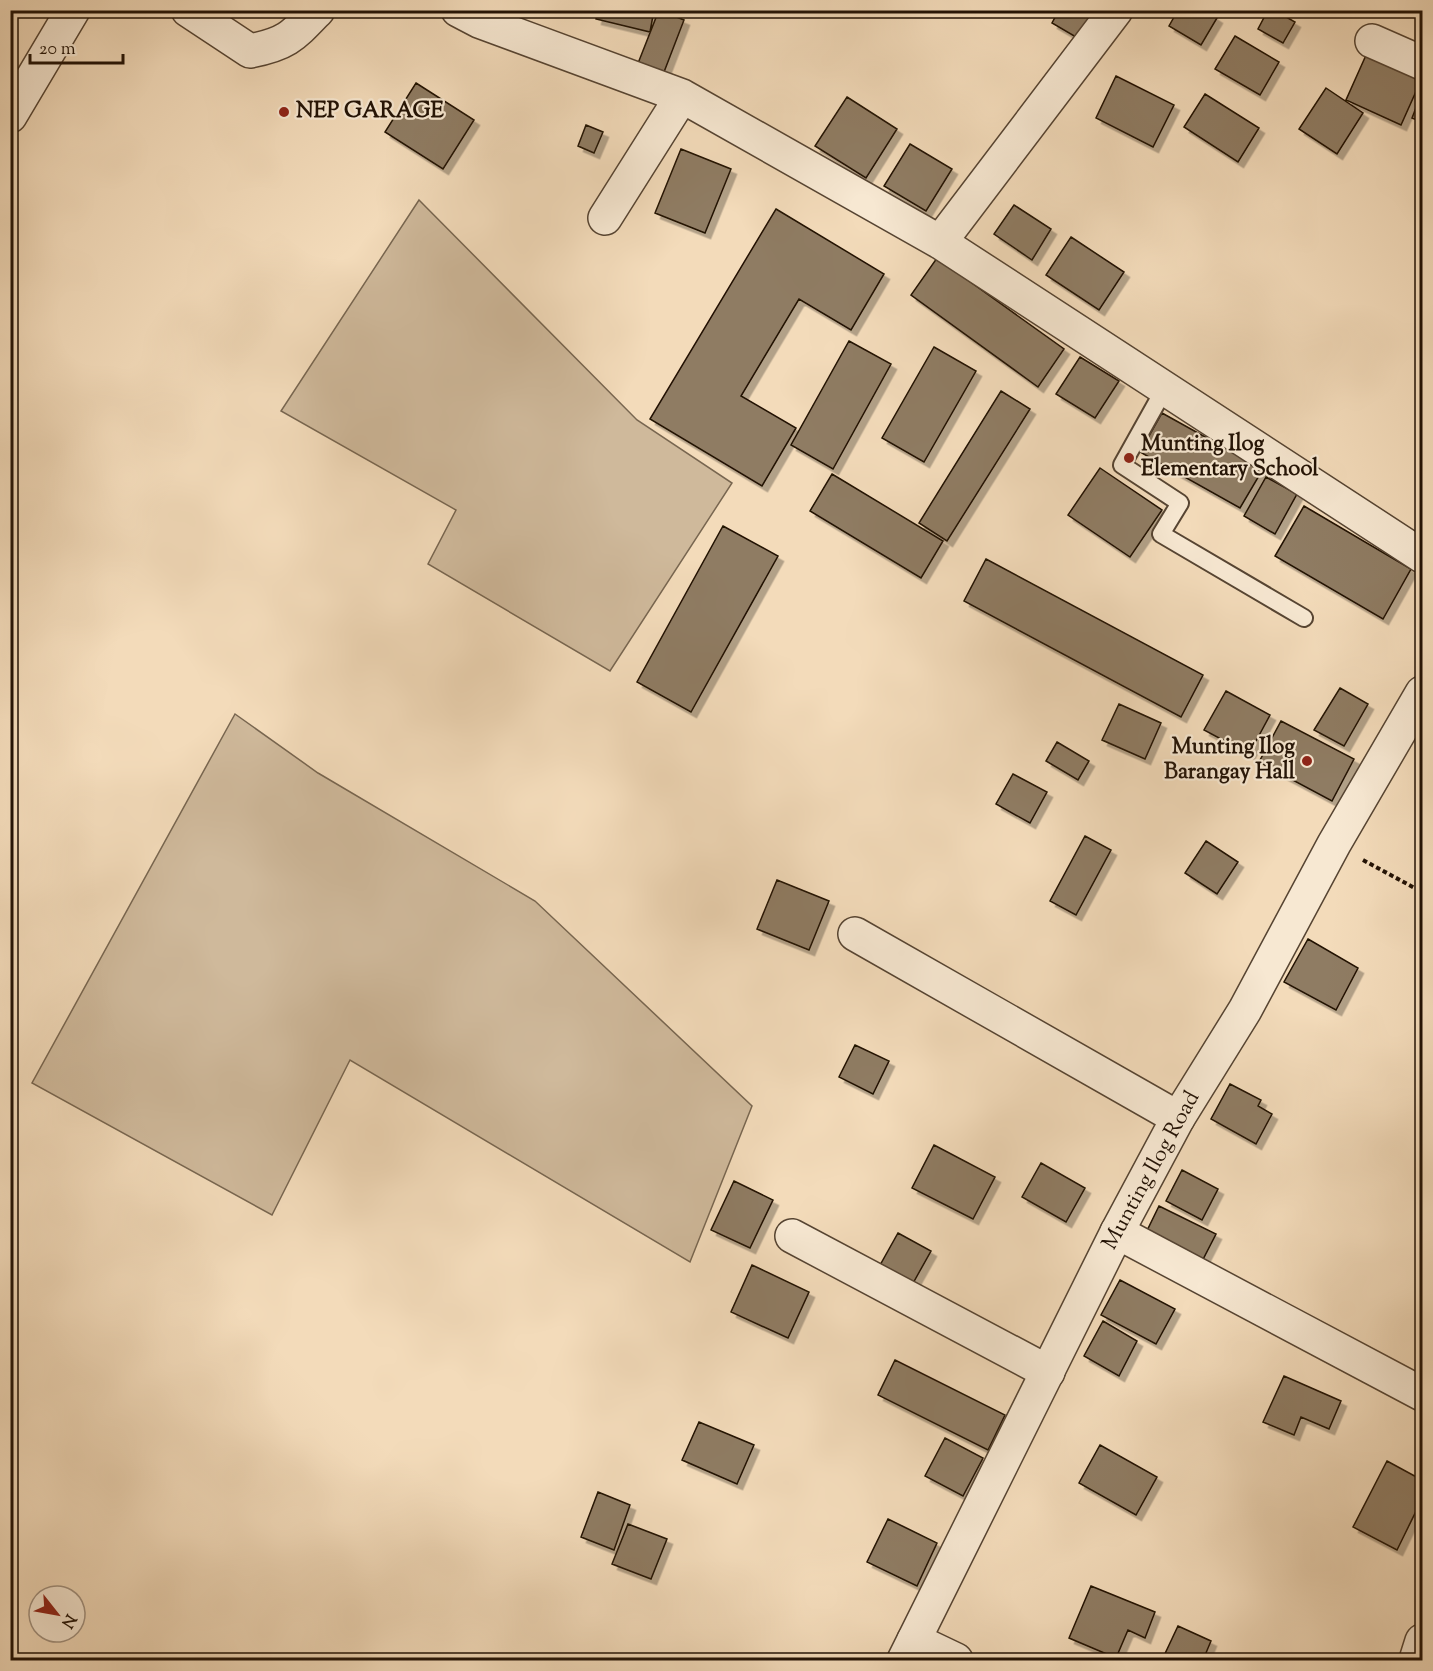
<svg xmlns="http://www.w3.org/2000/svg" width="1433" height="1671" font-family="'Sorts Mill Goudy',serif">
<style>
.green{fill:#cfb99b;stroke:#786650;stroke-width:1.5}
.building{fill:#8f7b63;stroke:#221205;stroke-width:1.5;filter:url(#shadow)}
.lines{fill:none;stroke-linecap:round;stroke-linejoin:round}
.service-casing{stroke:#564432;stroke-width:20}
.minor-casing{stroke:#564432;stroke-width:36}
.tertiary-casing{stroke:#564432;stroke-width:36}
.path{stroke:#221205;stroke-width:4;stroke-dasharray:4.5 3;stroke-linecap:butt}
.service{stroke:#f7e8d2;stroke-width:16}
.minor{stroke:#f7e8d2;stroke-width:33}
.tertiary{stroke:#f7e8d2;stroke-width:33}
.poi-dot{fill:#8f2418;stroke:#f7e8d2;stroke-width:2}
.labels{text-anchor:middle;dominant-baseline:central;stroke-width:4.5;stroke-linejoin:round;paint-order:stroke}
.poi-label{font-size:22px;font-weight:bold;fill:#221205;stroke:#f7e8d2;text-anchor:start}
.street-label{font-size:22px;fill:#221205;stroke:#f7e8d2}
</style>
<defs>
<filter id="shadow"><feDropShadow dx="5.5" dy="5.5" stdDeviation="0" flood-color="#0004"/></filter>
</defs>
<rect width="100%" height="100%" fill="#f3dbba"/>
<filter id="stains"><feTurbulence type="fractalNoise" baseFrequency=".00333" numOctaves="4"/><feColorMatrix values="0 0 0 0 .2 0 0 0 0 .09 0 0 0 0 .02 0 0 0 .5 -.17"/></filter>
<radialGradient id="worn" r=".72"><stop offset=".6" stop-color="#630" stop-opacity="0"/><stop offset="1" stop-color="#630" stop-opacity=".3"/></radialGradient>
<path class="green" d="M 419,200 L 637,420 L 732,483 L 610,671 L 428,564 L 456,510 L 281,411 Z
M 235,714 L 318,773 L 535,901 L 752,1106 L 690,1262 L 350,1060 L 272,1215 L 32,1083 Z"/>
<path class="building" d="M 598,10 L 654,10 L 650,32 L 596,19 Z
M 659,10 L 684,20 L 659,85 L 633,76 Z
M 1059,10 L 1096,10 L 1081,40 L 1052,23 Z
M 1178,10 L 1205,10 L 1217,18 L 1201,45 L 1169,26 Z
M 1268,10 L 1274,10 L 1295,22 L 1283,43 L 1258,29 Z
M 1235,36 L 1279,62 L 1260,95 L 1215,69 Z
M 1367,53 L 1422,78 L 1401,125 L 1346,100 Z
M 1116,76 L 1174,105 L 1153,147 L 1096,118 Z
M 416,83 L 474,120 L 443,169 L 385,132 Z
M 1326,88 L 1363,113 L 1337,154 L 1299,129 Z
M 1422,92 L 1422,122 L 1412,118 Z
M 1205,94 L 1259,128 L 1238,162 L 1184,127 Z
M 847,97 L 897,129 L 866,178 L 815,146 Z
M 586,125 L 603,132 L 594,153 L 578,146 Z
M 910,144 L 952,169 L 926,211 L 884,186 Z
M 681,149 L 731,169 L 705,233 L 655,213 Z
M 1014,205 L 1051,229 L 1032,260 L 994,234 Z
M 776,209 L 884,274 L 851,330 L 799,299 L 741,396 L 796,428 L 762,486 L 650,419 Z
M 1071,237 L 1124,272 L 1099,310 L 1046,275 Z
M 937,258 L 1064,349 L 1038,387 L 911,295 Z
M 849,341 L 891,364 L 833,469 L 791,445 Z
M 934,347 L 976,371 L 924,462 L 882,438 Z
M 1080,357 L 1119,381 L 1095,418 L 1056,394 Z
M 1001,391 L 1030,409 L 947,541 L 919,523 Z
M 1162,413 L 1263,469 L 1240,508 L 1140,452 Z
M 1100,468 L 1162,510 L 1130,557 L 1068,515 Z
M 832,474 L 943,541 L 921,578 L 810,511 Z
M 1266,477 L 1297,494 L 1275,534 L 1244,516 Z
M 1304,506 L 1411,569 L 1383,619 L 1275,556 Z
M 723,526 L 778,556 L 691,712 L 637,682 Z
M 986,559 L 1203,675 L 1181,717 L 964,601 Z
M 1340,688 L 1368,704 L 1344,746 L 1314,730 Z
M 1226,691 L 1270,715 L 1249,754 L 1204,730 Z
M 1119,704 L 1161,723 L 1145,759 L 1102,740 Z
M 1281,721 L 1354,759 L 1332,801 L 1259,762 Z
M 1057,742 L 1089,761 L 1078,780 L 1046,761 Z
M 1013,774 L 1047,792 L 1030,823 L 996,804 Z
M 1085,836 L 1111,850 L 1076,915 L 1050,901 Z
M 1206,841 L 1238,862 L 1217,894 L 1185,873 Z
M 777,880 L 829,901 L 809,950 L 757,929 Z
M 1308,939 L 1358,968 L 1336,1010 L 1284,982 Z
M 855,1045 L 889,1061 L 873,1094 L 839,1077 Z
M 1230,1084 L 1261,1100 L 1258,1106 L 1272,1114 L 1256,1144 L 1211,1119 Z
M 934,1145 L 995,1177 L 973,1219 L 912,1188 Z
M 1041,1163 L 1085,1188 L 1066,1222 L 1022,1197 Z
M 1182,1170 L 1218,1189 L 1202,1220 L 1166,1201 Z
M 734,1181 L 773,1200 L 750,1248 L 711,1230 Z
M 1159,1206 L 1216,1234 L 1197,1271 L 1141,1243 Z
M 898,1233 L 931,1251 L 912,1285 L 879,1267 Z
M 752,1265 L 809,1292 L 788,1338 L 731,1312 Z
M 1120,1280 L 1175,1309 L 1156,1344 L 1101,1315 Z
M 1103,1321 L 1137,1341 L 1119,1376 L 1084,1356 Z
M 895,1360 L 1005,1415 L 988,1450 L 878,1395 Z
M 1284,1376 L 1341,1401 L 1329,1429 L 1301,1417 L 1294,1435 L 1263,1422 Z
M 699,1422 L 754,1445 L 737,1484 L 682,1460 Z
M 945,1438 L 983,1458 L 963,1496 L 925,1476 Z
M 1100,1445 L 1157,1477 L 1136,1515 L 1079,1483 Z
M 1387,1461 L 1422,1480 L 1422,1499 L 1397,1550 L 1353,1527 Z
M 598,1492 L 630,1505 L 614,1550 L 581,1537 Z
M 888,1519 L 937,1543 L 917,1586 L 867,1562 Z
M 628,1524 L 667,1539 L 651,1579 L 612,1564 Z
M 1091,1586 L 1155,1612 L 1145,1638 L 1128,1630 L 1116,1658 L 1069,1638 Z
M 1178,1626 L 1211,1641 L 1203,1660 L 1162,1660 Z"/>
<g class="lines">
<g class="service-casing">
<path id="service" d="M 1165,388 L 1122,465 L 1180,503 L 1161,534 L 1304,618"/>
</g>
<g class="minor-casing">
<path id="minor" d="M 188,10 L 250,51 C 287,44 293,36 318,10
M 458,10 L 479,21 L 682,96 L 940,242 L 1422,556
M 1372,41 L 1422,63
M 10,116 L 73,10
M 605,218 L 682,96
M 940,242 L 1116,10
M 855,934 L 1178,1118
M 1117,1232 L 1422,1394
M 792,1236 L 1048,1372
M 914,1640 L 956,1660
M 1416,1660 L 1422,1641"/>
</g>
<g class="tertiary-casing">
<path id="tertiary" d="M 904,1660 L 1117,1232 L 1178,1118 L 1245,1010 L 1334,844 L 1422,693"/>
</g>
<path class="path" d="M 1363,860 L 1422,892"/>
<use href="#service" class="service"/>
<use href="#minor" class="minor"/>
<use href="#tertiary" class="tertiary"/>
</g>
<g class="poi-dot">
<circle cx="284" cy="112" r="6"/>
<circle cx="1129" cy="458" r="6"/>
<circle cx="1307" cy="761" r="6"/>
</g>
<g class="labels">
<g class="poi-label">
<text x="296" y="112">NEP GARAGE</text>
<text x="1141" y="445">Munting Ilog<tspan x="1141" dy="25">Elementary School</tspan></text>
<text x="1295" y="748" text-anchor="end">Munting Ilog<tspan x="1295" dy="25">Barangay Hall</tspan></text>
</g>
<g class="street-label">
<text transform="translate(1152 1171) rotate(-61)">Munting Ilog Road</text>
</g>
</g>
<rect width="1433" height="1671" fill="none" stroke="#f3dbba" stroke-width="36"/>
<rect x="12" y="12" width="1409" height="1647" fill="none" stroke="#221205" stroke-width="3"/>
<rect x="18" y="18" width="1397" height="1635" fill="none" stroke="#221205" stroke-width="1.5"/>
<g transform="translate(57 1614) rotate(121)"><circle r="28" fill="#f7e8d2" stroke="#a29280" stroke-width="1.5"/>
<path d="M0-4.5L10 22L0 15L-10 22Z" fill="#8f2418"/>
<text y="-9" font-size="16" font-weight="bold" text-anchor="middle" fill="#221205">N</text>
</g>
<path d="M30 54v9h93v-9" fill="none" stroke="#221205" stroke-width="3"/>
<text x="39" y="54" font-size="18" fill="#221205" stroke="#f7e8d2" stroke-width="4.5" paint-order="stroke">20 m</text>
<rect width="100%" height="100%" filter="url(#stains)"/>
<rect width="100%" height="100%" fill="url(#worn)"/>
</svg>
